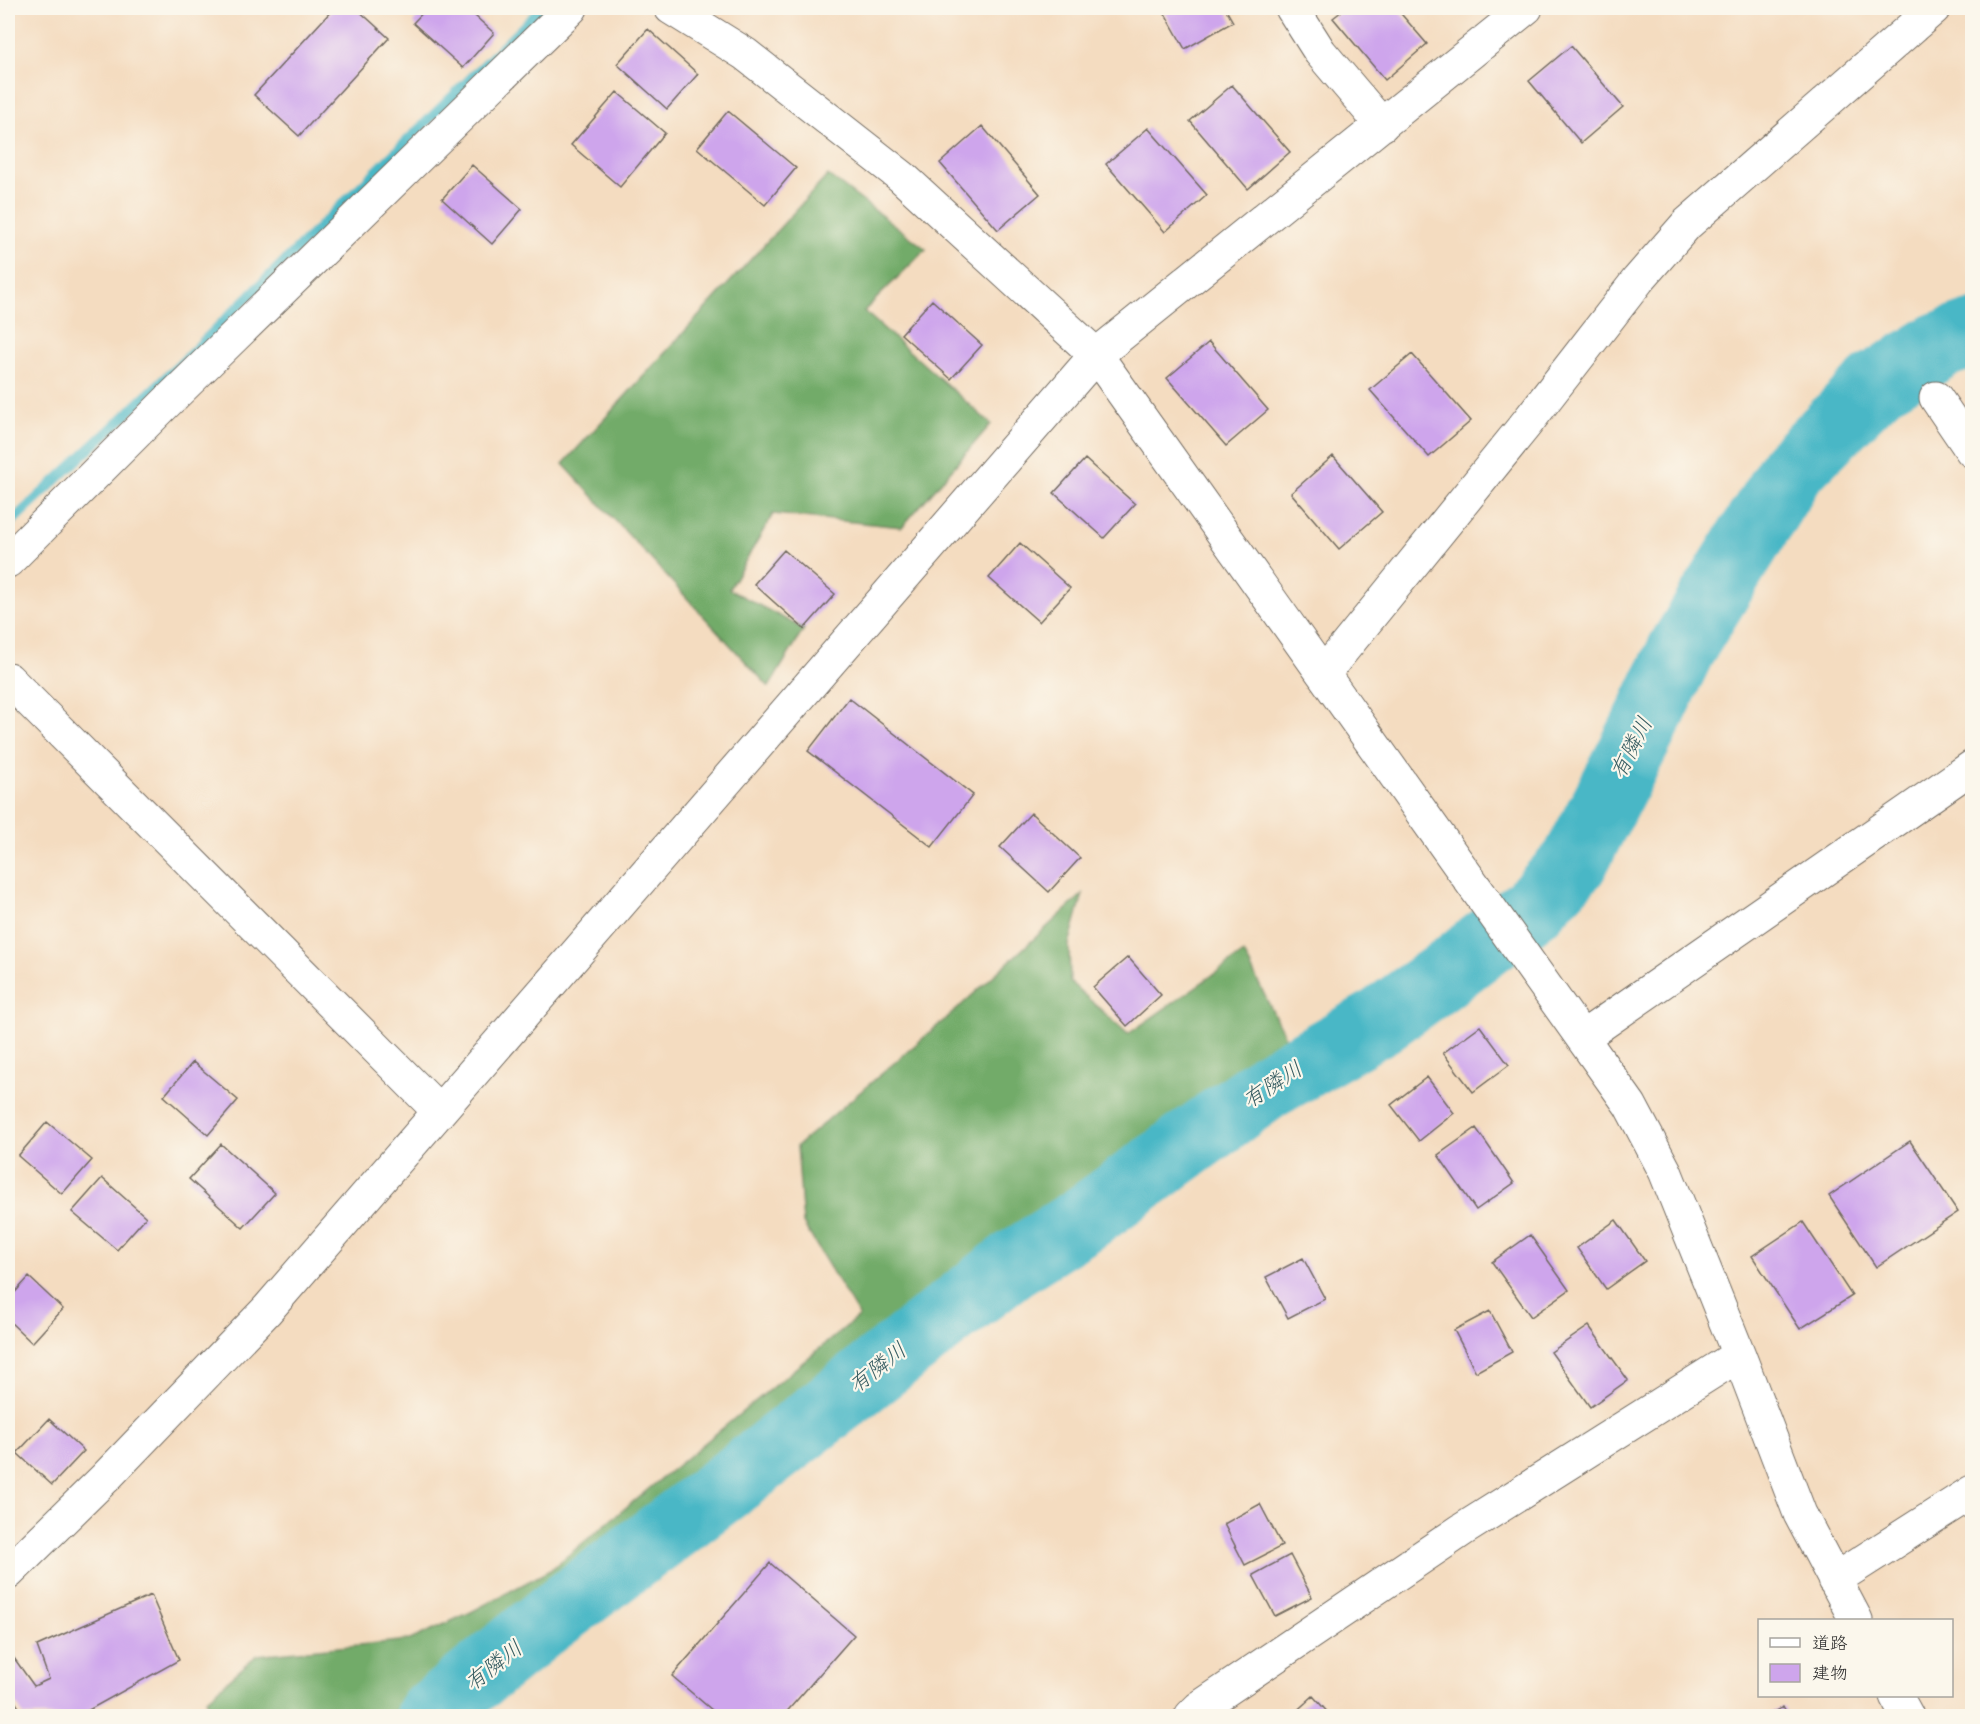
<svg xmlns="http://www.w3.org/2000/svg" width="1980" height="1724" font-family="'Balsamiq Sans','Klee One',sans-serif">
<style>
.forest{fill:#72ab69;stroke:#4e6b4a;stroke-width:1.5}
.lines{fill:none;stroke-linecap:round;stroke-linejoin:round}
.stream{stroke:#4ab7c6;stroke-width:10}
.river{stroke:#4ab7c6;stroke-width:68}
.building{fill:#cea5ec}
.minor-casing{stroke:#71695f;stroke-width:35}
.minor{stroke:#fff;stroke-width:33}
.labels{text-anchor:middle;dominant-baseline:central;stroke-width:4.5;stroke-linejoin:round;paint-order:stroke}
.water-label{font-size:22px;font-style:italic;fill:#365c61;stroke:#fbf7ec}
</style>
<rect width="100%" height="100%" fill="#fbf7ec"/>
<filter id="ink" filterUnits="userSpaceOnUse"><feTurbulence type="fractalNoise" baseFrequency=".0167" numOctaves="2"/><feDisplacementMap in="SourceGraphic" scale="12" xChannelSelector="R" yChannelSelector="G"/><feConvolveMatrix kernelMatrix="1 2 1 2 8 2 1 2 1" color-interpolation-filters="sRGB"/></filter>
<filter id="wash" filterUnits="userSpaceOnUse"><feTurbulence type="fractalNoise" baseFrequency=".008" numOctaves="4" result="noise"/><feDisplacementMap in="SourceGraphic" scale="24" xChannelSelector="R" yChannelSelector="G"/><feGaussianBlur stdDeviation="1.35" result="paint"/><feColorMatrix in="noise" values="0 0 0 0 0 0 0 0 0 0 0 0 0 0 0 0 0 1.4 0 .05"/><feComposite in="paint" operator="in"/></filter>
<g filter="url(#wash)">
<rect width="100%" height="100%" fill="#f4dcc0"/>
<path class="forest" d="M 828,175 L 926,249 L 864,311 L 991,424 L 902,527 L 773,514 L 729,589 L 804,629 L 769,687 L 563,464 Z
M 1083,894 L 1069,944 L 1070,982 L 1128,1034 L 1244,953 L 1290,1047 L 695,1486 L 399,1716 L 214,1716 L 206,1700 L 257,1655 L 410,1640 L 471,1612 L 550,1570 L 859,1316 L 803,1223 L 797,1146 L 956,1010 Z"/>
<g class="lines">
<path class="stream" d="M 8,525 L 177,367 L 542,8"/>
<path class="river" d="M 429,1716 L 543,1624 L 742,1475 L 1012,1265 L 1083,1220 L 1268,1086 L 1379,1022 L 1439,979 L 1532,908 L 1574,863 L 1651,714 L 1681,650 L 1792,469 L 1876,385 L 1941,345 L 1972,334"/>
</g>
<g id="blocks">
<path class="building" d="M 334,8 L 356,8 L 389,38 L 299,136 L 254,95 Z
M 427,8 L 466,8 L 494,33 L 463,68 L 413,23 Z
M 1162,8 L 1225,8 L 1233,22 L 1185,49 Z
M 1346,8 L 1396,8 L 1427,44 L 1385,80 L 1333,18 Z
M 648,29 L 698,74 L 667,109 L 617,64 Z
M 1571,46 L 1623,107 L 1581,143 L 1529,81 Z
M 1232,85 L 1290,152 L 1248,189 L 1190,121 Z
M 617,92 L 665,133 L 620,187 L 571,145 Z
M 728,111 L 796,168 L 765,205 L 697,148 Z
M 982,126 L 1040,194 L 998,230 L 940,163 Z
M 1148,128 L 1207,195 L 1165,232 L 1106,164 Z
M 472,165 L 522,209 L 492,244 L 442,199 Z
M 932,300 L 982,345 L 951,379 L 901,334 Z
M 1209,342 L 1268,410 L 1226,446 L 1167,378 Z
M 1412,354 L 1471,421 L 1429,457 L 1370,390 Z
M 1333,456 L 1382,512 L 1339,549 L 1291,493 Z
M 1085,459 L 1135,504 L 1104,538 L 1054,493 Z
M 1020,543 L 1070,588 L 1039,622 L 989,578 Z
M 784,550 L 835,594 L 804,629 L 754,584 Z
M 849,698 L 973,795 L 932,847 L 808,751 Z
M 1031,813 L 1080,858 L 1049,892 L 1000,847 Z
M 1128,957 L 1161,995 L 1127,1026 L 1093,987 Z
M 1480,1026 L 1509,1065 L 1473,1092 L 1443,1053 Z
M 193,1062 L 238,1100 L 208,1135 L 164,1096 Z
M 1427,1077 L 1454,1113 L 1419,1141 L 1391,1105 Z
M 47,1122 L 92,1160 L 62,1194 L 18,1156 Z
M 1476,1128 L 1514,1183 L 1476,1210 L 1438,1155 Z
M 1910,1141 L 1958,1212 L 1876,1267 L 1829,1196 Z
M 221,1144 L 275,1193 L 243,1228 L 189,1179 Z
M 102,1178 L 146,1217 L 117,1250 L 72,1212 Z
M 1616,1220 L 1645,1261 L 1606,1289 L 1577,1248 Z
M 1803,1222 L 1852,1296 L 1800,1329 L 1752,1256 Z
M 1530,1235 L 1569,1290 L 1531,1317 L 1492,1262 Z
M 1303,1258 L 1325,1299 L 1288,1318 L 1266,1277 Z
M 29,1277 L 63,1309 L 32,1343 L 8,1320 L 8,1300 Z
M 1490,1311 L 1512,1352 L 1476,1372 L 1454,1330 Z
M 1589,1326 L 1628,1380 L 1590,1407 L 1551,1352 Z
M 49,1419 L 84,1451 L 52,1485 L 17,1453 Z
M 1260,1504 L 1282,1546 L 1245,1565 L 1224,1524 Z
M 1290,1555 L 1312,1597 L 1275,1616 L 1253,1575 Z
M 770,1563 L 854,1635 L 783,1716 L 719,1716 L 672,1676 Z
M 151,1595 L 179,1660 L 78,1716 L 24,1716 L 8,1690 L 8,1662 L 14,1658 L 34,1686 L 49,1679 L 37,1646 Z
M 1313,1696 L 1331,1716 L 1291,1716 Z
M 1783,1707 L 1788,1716 L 1766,1716 Z"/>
</g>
</g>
<g filter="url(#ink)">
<use href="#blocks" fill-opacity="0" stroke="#71695f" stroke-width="1.5"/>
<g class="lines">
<g class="minor-casing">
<path id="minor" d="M 671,8 L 745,54 L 902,177 L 1096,355 L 1630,1105 L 1665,1171 L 1739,1355 L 1800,1514 L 1856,1620
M 1292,8 L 1320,52 L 1382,125
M 1936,398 L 1972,451
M 8,561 L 165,404 L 571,8
M 1324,673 L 1526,424 L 1638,280 L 1687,224 L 1934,8
M 8,679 L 439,1111
M 1583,1037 L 1972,767
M 8,1573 L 105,1478 L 267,1310 L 1096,355 L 1526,8
M 1834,1580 L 1972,1492
M 1896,1696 L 1907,1716
M 1191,1716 L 1199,1708 L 1462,1530 L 1739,1355"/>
</g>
<use href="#minor" class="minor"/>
</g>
</g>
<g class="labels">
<g class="water-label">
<text transform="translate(1632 748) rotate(-63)">有隣川</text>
<text transform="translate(1273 1085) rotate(-33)">有隣川</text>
<text transform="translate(878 1368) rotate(-38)">有隣川</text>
<text transform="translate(494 1666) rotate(-38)">有隣川</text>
</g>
</g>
<rect width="1980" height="1724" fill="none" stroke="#fbf7ec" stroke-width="30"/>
<rect x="1758" y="1619" width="195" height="78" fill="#fbf7ec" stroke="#a8a59f" stroke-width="1.5"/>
<rect x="1770" y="1638" width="30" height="9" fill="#ffffff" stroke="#a8a59f" stroke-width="1.5"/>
<text x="1812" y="1649" font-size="18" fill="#2b2b2b">道路</text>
<rect x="1770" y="1664" width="30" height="18" fill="#cea5ec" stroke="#a8a59f" stroke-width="1.5"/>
<text x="1812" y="1679" font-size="18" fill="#2b2b2b">建物</text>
</svg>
